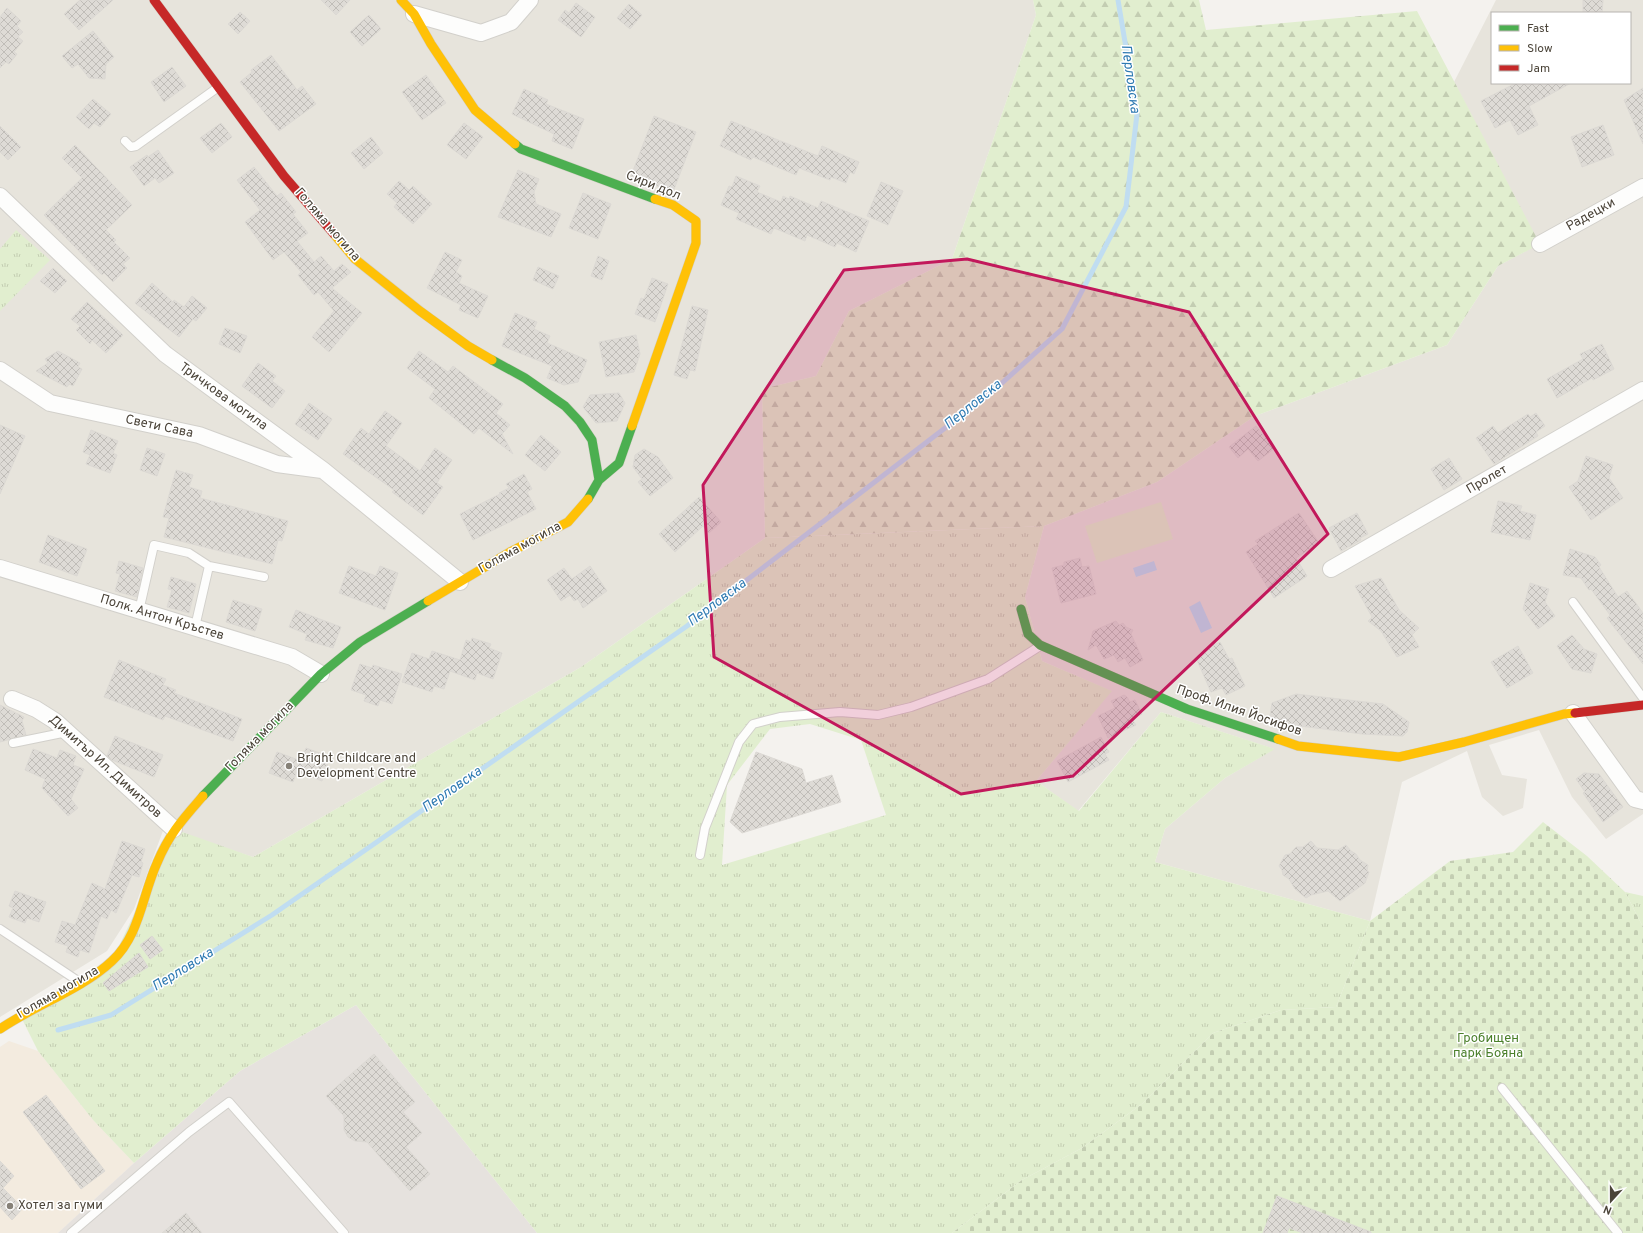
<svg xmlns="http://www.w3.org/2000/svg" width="1643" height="1233" font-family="Overpass,sans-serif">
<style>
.residential{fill:#e7e4dc;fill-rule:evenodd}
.commercial{fill:#f3ebdf}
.industrial{fill:#e6e2de}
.grass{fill:url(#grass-tufts);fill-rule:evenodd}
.forest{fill:url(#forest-firs)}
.cemetery{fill:url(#cemetery-stones)}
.garden{fill:#e1eecf}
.water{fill:#c0ddf1}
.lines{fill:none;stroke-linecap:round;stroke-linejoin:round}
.stream{stroke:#c0ddf1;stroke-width:5}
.building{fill:url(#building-cross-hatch);stroke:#dcd9d4}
.lane-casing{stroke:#d2d0cb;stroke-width:10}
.street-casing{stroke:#d2d0cb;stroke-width:18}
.fast-casing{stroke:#d3cfc5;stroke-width:10}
.slow-casing{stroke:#d3cfc5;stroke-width:10}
.jam-casing{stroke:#d3cfc5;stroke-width:10}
.lane{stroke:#fdfdfc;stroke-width:8}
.street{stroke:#fdfdfc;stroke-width:16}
.fast{stroke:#4caf50;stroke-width:9}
.slow{stroke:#ffc107;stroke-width:9}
.jam{stroke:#c62828;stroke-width:9}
.marked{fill:#c2185b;fill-opacity:0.2;stroke:#c2185b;stroke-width:3;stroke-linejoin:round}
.poi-dot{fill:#868178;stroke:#fff;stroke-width:1.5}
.labels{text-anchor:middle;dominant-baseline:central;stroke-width:3;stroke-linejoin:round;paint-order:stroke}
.street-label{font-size:13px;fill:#4b4439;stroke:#fff}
.poi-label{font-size:13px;fill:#4b4439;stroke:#fff;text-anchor:start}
.park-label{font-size:13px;fill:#4a7f2a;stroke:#fff}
.water-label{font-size:14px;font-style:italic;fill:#2e7ab2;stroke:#fff}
</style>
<defs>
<pattern id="grass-tufts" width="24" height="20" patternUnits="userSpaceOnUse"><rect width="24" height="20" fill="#e1eecf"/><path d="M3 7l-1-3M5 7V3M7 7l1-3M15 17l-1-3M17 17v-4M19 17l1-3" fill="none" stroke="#c3cdb2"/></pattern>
<pattern id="forest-firs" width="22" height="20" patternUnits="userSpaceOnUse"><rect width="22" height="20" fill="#e1eecf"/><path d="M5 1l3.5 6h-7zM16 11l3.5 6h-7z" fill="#c3cdb2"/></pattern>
<pattern id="cemetery-stones" width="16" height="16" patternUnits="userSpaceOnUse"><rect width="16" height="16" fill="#e1eecf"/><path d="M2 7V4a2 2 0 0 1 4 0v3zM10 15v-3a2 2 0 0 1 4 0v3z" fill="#c3cdb2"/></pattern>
<pattern id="building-cross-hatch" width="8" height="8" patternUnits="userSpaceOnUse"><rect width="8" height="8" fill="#dedbd6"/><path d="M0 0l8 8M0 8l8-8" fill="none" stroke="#c0bdb8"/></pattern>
</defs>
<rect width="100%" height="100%" fill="#f4f2ee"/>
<path class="residential" d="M 0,0 L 1033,0 L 1036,15 L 952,259 L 849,311 L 816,376 L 762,389 L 765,538 L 581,667 L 253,857 L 164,828 L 134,909 L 107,951 L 0,1017 Z
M 1496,0 L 1643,0 L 1643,814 L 1606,839 L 1572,797 L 1539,730 L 1489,745 L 1502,775 L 1527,779 L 1523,808 L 1503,816 L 1482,797 L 1467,751 L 1402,782 L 1370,921 L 1155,862 L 1165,829 L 1225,778 L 1274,749 L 1161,712 L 1078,811 L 1036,781 L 1111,691 L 1042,661 L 1025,597 L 1044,526 L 1157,482 L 1255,416 L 1447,345 L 1498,266 L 1539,244 L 1454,82 ZM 1492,13 L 1630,13 L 1630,83 L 1492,83 Z"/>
<path class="commercial" d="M 9,1041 L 38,1051 L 93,1120 L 134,1163 L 58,1233 L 0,1233 L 0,1047 Z"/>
<path class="industrial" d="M 356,1005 L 537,1233 L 58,1233 L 134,1163 L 240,1071 Z"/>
<path class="grass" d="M 16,230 L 50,260 L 0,311 L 0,249 Z
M 1044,526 L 1025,597 L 1042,661 L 1112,691 L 1036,781 L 1079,811 L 1161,712 L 1275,749 L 1225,778 L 1165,829 L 1155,862 L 1370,921 L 1336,1007 L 1281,1010 L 1213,1033 L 1143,1103 L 1082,1148 L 1022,1180 L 952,1233 L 537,1233 L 356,1005 L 240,1071 L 134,1163 L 93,1120 L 38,1051 L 20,1015 L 112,961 L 174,829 L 253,857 L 581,667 L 765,538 ZM 810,724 L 861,740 L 886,815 L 722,865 L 727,785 L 770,729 Z
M 1625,892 L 1643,896 L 1643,927 Z"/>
<path class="forest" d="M 1033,0 L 1199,0 L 1206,30 L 1417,11 L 1540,244 L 1498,266 L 1447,345 L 1255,416 L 1157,482 L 1044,526 L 765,538 L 762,389 L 816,376 L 849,311 L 952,259 L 1036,15 Z"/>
<path class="cemetery" d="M 1543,822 L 1587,856 L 1625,892 L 1643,927 L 1643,1233 L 952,1233 L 1022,1180 L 1082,1148 L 1143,1103 L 1213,1033 L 1281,1010 L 1336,1007 L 1370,921 L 1450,861 L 1513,852 Z"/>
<path class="garden" d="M 1161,502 L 1173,539 L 1097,563 L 1085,526 Z"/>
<path class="water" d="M 1154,561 L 1157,570 L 1136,577 L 1133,568 Z
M 1200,601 L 1212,628 L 1201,633 L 1189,607 Z"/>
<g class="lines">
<path class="stream" d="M 58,1030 L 111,1015 L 272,915 L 687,626 L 992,392 L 1062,329 L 1126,207 L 1137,114 L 1118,0"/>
</g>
<path class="building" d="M 80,0 L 113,0 L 79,30 L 64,14 Z
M 321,0 L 350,0 L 336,15 Z
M 1583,0 L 1603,0 L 1602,13 L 1583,13 Z
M 576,3 L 595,17 L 581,37 L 558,20 L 565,10 L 569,13 Z
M 629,4 L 642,15 L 630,29 L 617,18 Z
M 7,8 L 21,21 L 17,26 L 23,32 L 18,37 L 23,41 L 14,52 L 17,54 L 9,64 L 6,62 L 0,68 L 0,17 Z
M 240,12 L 250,21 L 238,34 L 228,24 Z
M 369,15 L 381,29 L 362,46 L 350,32 Z
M 93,31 L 114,57 L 106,64 L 105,79 L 89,78 L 78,64 L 72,68 L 62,56 Z
M 271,55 L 297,90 L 302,86 L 316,104 L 279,131 L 240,82 L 252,72 L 251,70 Z
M 172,67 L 186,86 L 164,102 L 151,82 Z
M 426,75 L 446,103 L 422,120 L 402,92 Z
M 1516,83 L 1571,83 L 1529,106 L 1538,125 L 1518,135 L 1510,120 L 1495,128 L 1481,101 Z
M 1643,88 L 1643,144 L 1624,100 Z
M 524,89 L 548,100 L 546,104 L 584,119 L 572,149 L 552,141 L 554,134 L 512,114 Z
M 93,99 L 111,114 L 100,127 L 94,123 L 89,129 L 76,117 Z
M 654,116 L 696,132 L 673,192 L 631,176 Z
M 731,121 L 818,156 L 822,146 L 859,162 L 854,174 L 850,172 L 846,183 L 831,177 L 830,180 L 799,168 L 796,175 L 753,157 L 751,160 L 720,146 Z
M 221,123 L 232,137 L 212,153 L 200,138 Z
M 464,123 L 483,137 L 466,159 L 447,145 Z
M 1603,125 L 1614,155 L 1582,167 L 1571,137 Z
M 0,126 L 21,147 L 8,160 L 0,152 Z
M 371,137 L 383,153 L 364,169 L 351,153 Z
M 75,145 L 132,205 L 106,230 L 116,240 L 114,242 L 130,258 L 123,264 L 127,268 L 113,282 L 104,273 L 102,275 L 44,215 L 82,178 L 62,158 Z
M 158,150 L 174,173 L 159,183 L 155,178 L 144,186 L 130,167 L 147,155 L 148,157 Z
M 254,167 L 277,196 L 281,193 L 296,212 L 293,214 L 308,233 L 297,241 L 314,262 L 321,256 L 334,271 L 342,264 L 351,272 L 332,288 L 362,313 L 329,352 L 312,337 L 334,311 L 318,292 L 314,295 L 298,275 L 301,272 L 284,252 L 273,260 L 245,222 L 260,210 L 237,180 Z
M 518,170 L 539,179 L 534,192 L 536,204 L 561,214 L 551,237 L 498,217 Z
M 736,176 L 760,186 L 757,192 L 781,202 L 783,196 L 789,199 L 790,196 L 818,208 L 821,201 L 869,221 L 856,252 L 837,243 L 835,247 L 807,235 L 805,241 L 774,228 L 771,234 L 736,219 L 739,213 L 721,205 L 729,186 L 732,187 Z
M 399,181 L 409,190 L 413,186 L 432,204 L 413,224 L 394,207 L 397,203 L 387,194 Z
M 881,182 L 903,191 L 888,225 L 867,216 Z
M 583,193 L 611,204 L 598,239 L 569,228 Z
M 445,252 L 462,260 L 456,272 L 462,276 L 459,283 L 488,296 L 478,318 L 459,310 L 461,305 L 427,288 Z
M 598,256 L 609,261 L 602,280 L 591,276 Z
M 538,267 L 559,276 L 553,289 L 533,280 Z
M 53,268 L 67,281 L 55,293 L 40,281 Z
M 652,278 L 668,284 L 655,322 L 635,314 L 641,298 L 644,299 Z
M 152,283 L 173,302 L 174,300 L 184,307 L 192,296 L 207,308 L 196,321 L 193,319 L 179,337 L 135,303 Z
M 87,302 L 123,335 L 106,353 L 92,340 L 90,344 L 76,330 L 80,326 L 71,319 Z
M 692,306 L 708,310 L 695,371 L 690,370 L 687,379 L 674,375 Z
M 515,313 L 537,322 L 534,329 L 550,336 L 547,343 L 587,360 L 578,382 L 564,385 L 547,378 L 552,366 L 502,346 Z
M 225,328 L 247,336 L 240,353 L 219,344 Z
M 636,335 L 640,354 L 634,372 L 606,377 L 599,342 Z
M 1602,344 L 1614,369 L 1593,380 L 1592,378 L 1557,398 L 1547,379 L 1583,359 L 1580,354 Z
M 58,351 L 80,363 L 78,367 L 82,369 L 73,386 L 69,384 L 67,387 L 36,371 L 48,363 L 45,359 Z
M 419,351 L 448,372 L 453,366 L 503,404 L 496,413 L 510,425 L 502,434 L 513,454 L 479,428 L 474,434 L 429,398 L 435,389 L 407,368 Z
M 258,363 L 276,376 L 272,381 L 285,391 L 272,408 L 242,386 Z
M 619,393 L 625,403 L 617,421 L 596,423 L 583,407 L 590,395 Z
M 309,403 L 332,419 L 318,440 L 295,424 Z
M 385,411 L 402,423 L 386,446 L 393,451 L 420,471 L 435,448 L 452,460 L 437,483 L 443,487 L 423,515 L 392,492 L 394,490 L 343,454 L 361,428 L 369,434 Z
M 1536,413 L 1545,426 L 1536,432 L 1538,436 L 1494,464 L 1476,438 L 1493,426 L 1498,433 L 1528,414 L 1530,417 Z
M 0,425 L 25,436 L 0,494 Z
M 1256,426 L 1275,448 L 1258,461 L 1248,449 L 1238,458 L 1229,447 Z
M 91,430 L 118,441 L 113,453 L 117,455 L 110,473 L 86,464 L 90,455 L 83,452 Z
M 541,435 L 561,452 L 545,471 L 525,455 Z
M 147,448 L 165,454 L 157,476 L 140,470 Z
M 644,449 L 658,457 L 673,478 L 650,496 L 638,482 L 642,479 L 633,467 L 635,455 Z
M 1586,456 L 1613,465 L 1609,478 L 1623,498 L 1591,520 L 1569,487 L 1578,481 Z
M 1449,458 L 1462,479 L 1444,490 L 1431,469 Z
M 176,470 L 193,475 L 189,487 L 202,491 L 200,498 L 288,521 L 282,541 L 278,540 L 272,564 L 164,537 L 169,518 L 163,517 Z
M 524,474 L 532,489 L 527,492 L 536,509 L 473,540 L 460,514 L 500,494 L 499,493 L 509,488 L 506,484 Z
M 699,497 L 721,522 L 709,533 L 703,526 L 675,552 L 659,534 Z
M 1498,501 L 1522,506 L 1520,511 L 1536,515 L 1530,540 L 1491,532 Z
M 1299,513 L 1319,543 L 1296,558 L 1307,576 L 1274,598 L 1246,552 L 1258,544 L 1255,541 Z
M 1357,513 L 1368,534 L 1360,538 L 1361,540 L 1341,551 L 1329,528 Z
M 48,535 L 87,549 L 77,576 L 39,562 Z
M 1570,549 L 1595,557 L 1601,565 L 1599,567 L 1618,597 L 1627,591 L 1643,613 L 1643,664 L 1607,618 L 1610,615 L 1591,589 L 1589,590 L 1581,578 L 1563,575 Z
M 1080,558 L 1082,567 L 1089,566 L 1096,594 L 1061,603 L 1052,568 L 1064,565 L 1064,562 Z
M 119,561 L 143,568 L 137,597 L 115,591 L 120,574 L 116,573 Z
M 349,566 L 376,576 L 380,566 L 398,573 L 385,610 L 339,593 Z
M 590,566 L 607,591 L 583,608 L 578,599 L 574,601 L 570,595 L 561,601 L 547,580 L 564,568 L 572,579 Z
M 171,577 L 196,584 L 189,613 L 167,607 L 172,590 L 168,589 Z
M 1381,578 L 1399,610 L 1419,628 L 1412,635 L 1419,647 L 1397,657 L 1381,631 L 1368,621 L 1372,617 L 1355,586 Z
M 1530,583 L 1549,589 L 1545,602 L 1555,616 L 1538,629 L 1523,609 Z
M 233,600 L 262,609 L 255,631 L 226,622 Z
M 296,610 L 341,627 L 333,648 L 305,640 L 307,634 L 289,627 Z
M 1116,621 L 1119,625 L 1123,623 L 1126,627 L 1133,630 L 1131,634 L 1143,660 L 1130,667 L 1125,658 L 1118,662 L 1114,655 L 1104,659 L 1096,645 L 1088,650 L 1093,631 Z
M 1572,635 L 1584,649 L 1597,654 L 1591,673 L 1572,669 L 1557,646 Z
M 472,638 L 491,644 L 489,648 L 502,653 L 493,679 L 477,673 L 475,680 L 450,671 L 444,689 L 434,686 L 432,692 L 402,682 L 412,653 L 429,659 L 432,651 L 460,660 L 466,640 L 471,642 Z
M 1220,642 L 1229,659 L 1232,658 L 1245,686 L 1226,695 L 1222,688 L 1211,692 L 1196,658 L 1205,654 L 1203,650 Z
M 1518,646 L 1533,673 L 1507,688 L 1491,662 Z
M 119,660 L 166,679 L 163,685 L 176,690 L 174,693 L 242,719 L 233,741 L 165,716 L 163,720 L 104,697 Z
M 360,664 L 372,668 L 373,665 L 402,674 L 392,704 L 380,700 L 378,706 L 364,701 L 366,695 L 351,690 Z
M 1296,694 L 1383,704 L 1409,722 L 1407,732 L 1403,736 L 1362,734 L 1269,722 L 1272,703 Z
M 1124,695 L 1127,697 L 1130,702 L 1135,700 L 1142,714 L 1132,719 L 1136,725 L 1108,738 L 1098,716 L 1115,708 L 1111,701 Z
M 0,705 L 24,717 L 22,721 L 26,735 L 0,742 Z
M 115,736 L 163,755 L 154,777 L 112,760 L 107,756 Z
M 1101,737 L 1109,752 L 1105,754 L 1109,760 L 1068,782 L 1057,761 Z
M 306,748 L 330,757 L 322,781 L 297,771 L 293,782 L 269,773 L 277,752 L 301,761 Z
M 33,749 L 57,758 L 60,750 L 76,756 L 73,765 L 84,769 L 71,799 L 78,808 L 68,816 L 42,788 L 45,779 L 25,770 Z
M 756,752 L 802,769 L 806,783 L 832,775 L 841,802 L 742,833 L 730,822 Z
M 1584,773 L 1599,774 L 1623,807 L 1603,822 L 1583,793 L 1585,792 L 1576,779 Z
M 122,841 L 145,849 L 141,862 L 143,863 L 139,877 L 132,875 L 116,913 L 111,910 L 107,919 L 101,916 L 89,953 L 80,950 L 78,957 L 66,952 L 68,946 L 55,942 L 62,921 L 75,925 L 92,883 L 105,889 Z
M 1311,841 L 1317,848 L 1338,850 L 1346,845 L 1351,851 L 1356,854 L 1360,860 L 1368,865 L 1367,871 L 1369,872 L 1365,883 L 1340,901 L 1328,891 L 1311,895 L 1306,898 L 1295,889 L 1289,879 L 1283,875 L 1282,870 L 1279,866 L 1285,855 L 1290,854 L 1296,847 L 1303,847 Z
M 15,891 L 46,902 L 39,922 L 27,918 L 25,923 L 9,917 L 13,908 L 9,906 Z
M 152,936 L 163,950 L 150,959 L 140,945 Z
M 139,953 L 148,967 L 109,991 L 103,983 Z
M 374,1054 L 415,1102 L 403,1112 L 422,1133 L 406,1147 L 430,1174 L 410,1191 L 367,1142 L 355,1141 L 348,1137 L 344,1130 L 344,1116 L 326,1096 Z
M 46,1095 L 105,1171 L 81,1189 L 23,1112 Z
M 0,1161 L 14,1176 L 3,1188 L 23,1208 L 12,1220 L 0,1207 Z
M 1277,1196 L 1371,1232 L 1371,1233 L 1303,1233 L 1289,1228 L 1287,1233 L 1263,1233 Z
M 186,1213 L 202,1233 L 162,1233 Z"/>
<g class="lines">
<g class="lane-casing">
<path id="lane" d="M 125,141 L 131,147 L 136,146 L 217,88
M 1573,602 L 1643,698
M 139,611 L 154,545 L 189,553 L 209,566
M 195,627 L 209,566 L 264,577
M 13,743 L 67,732
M 700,855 L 705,828 L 739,742 L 753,724 L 780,717 L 840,712 L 878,715 L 911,707 L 988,679 L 1040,646
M 0,929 L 78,981
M 1502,1088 L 1618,1233
M 71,1233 L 189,1132 L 229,1102 L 344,1233"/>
</g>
<g class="street-casing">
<path id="street" d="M 414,14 L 481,33 L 511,22 L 530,0
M 0,196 L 165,354 L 323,470 L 460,582
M 1540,244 L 1643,187
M 0,370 L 50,403 L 199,435 L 277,464 L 322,470
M 0,568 L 292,657 L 321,674
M 1331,569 L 1643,390
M 12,699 L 36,709 L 55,721 L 174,829
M 1573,713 L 1635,799 L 1643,801"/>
</g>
<g class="fast-casing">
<path id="fast" d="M 515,144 L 521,149 L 655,199
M 492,360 L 525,378 L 565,406 L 580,422 L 592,440 L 599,480 L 588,499
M 599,480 L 619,463 L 632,426
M 1021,609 L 1028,634 L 1040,645 L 1187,709 L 1278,739
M 203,796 L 321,674 L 360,642 L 428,601"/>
</g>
<g class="slow-casing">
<path id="slow" d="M 401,0 L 414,14 L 431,44 L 475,110 L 515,144
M 334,234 L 355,259 L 420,311 L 468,346 L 492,360
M 632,426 L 696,243 L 696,221 L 673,205 L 655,199
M 428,601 L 510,552 L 568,522 L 588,499
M 1278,739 L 1298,746 L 1399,757 L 1464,742 L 1564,714 L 1575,713
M 0,1029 C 35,1005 81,990 112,961 C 140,935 142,896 157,863 C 169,834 183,819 203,796"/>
</g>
<g class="jam-casing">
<path id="jam" d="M 154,0 L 284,176 L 334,234
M 1575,713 L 1643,705"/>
</g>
<use href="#lane" class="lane"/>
<use href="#street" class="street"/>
<use href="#fast" class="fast"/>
<use href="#slow" class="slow"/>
<use href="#jam" class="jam"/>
</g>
<path class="marked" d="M 967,259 L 1189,312 L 1328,534 L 1073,776 L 961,794 L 714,657 L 703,485 L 844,270 Z"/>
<g class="poi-dot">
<circle cx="289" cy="766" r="4"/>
<circle cx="10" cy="1206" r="4"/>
</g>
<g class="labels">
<g class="street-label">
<text transform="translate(653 186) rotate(22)">Сири дол</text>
<text transform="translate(1591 215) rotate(-29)">Радецки</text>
<text transform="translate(327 225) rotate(49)">Голяма могила</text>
<text transform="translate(223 397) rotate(36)">Тричкова могила</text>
<text transform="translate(159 427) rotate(12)">Свети Сава</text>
<text transform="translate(1487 480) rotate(-30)">Пролет</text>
<text transform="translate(520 548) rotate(-29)">Голяма могила</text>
<text transform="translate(162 618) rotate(17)">Полк. Антон Кръстев</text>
<text transform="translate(1239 711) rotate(19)">Проф. Илия Йосифов</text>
<text transform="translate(260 737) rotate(-46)">Голяма могила</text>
<text transform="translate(105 767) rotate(42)">Димитър Ил. Димитров</text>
<text transform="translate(58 993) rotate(-30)">Голяма могила</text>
</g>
<g class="poi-label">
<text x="297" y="759">Bright Childcare and<tspan x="297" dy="15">Development Centre</tspan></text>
<text x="18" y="1206">Хотел за гуми</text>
</g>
<g class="park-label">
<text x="1488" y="1039">Гробищен<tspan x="1488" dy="15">парк Бояна</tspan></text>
</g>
<g class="water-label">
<text transform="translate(1130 79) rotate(82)">Перловска</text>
<text transform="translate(973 405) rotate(-39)">Перловска</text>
<text transform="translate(717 603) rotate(-37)">Перловска</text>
<text transform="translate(452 790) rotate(-35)">Перловска</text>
<text transform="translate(183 970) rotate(-32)">Перловска</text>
</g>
</g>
<rect x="1491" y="12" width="140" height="72" fill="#ffffff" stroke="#b7b4b0"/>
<rect x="1499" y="25" width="20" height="6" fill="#4caf50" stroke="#b7b4b0"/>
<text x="1527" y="32" font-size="12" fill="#4b4439">Fast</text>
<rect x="1499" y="45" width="20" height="6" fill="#ffc107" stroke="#b7b4b0"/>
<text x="1527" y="52" font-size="12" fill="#4b4439">Slow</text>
<rect x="1499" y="65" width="20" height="6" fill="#c62828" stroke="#b7b4b0"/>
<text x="1527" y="72" font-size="12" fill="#4b4439">Jam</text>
<g transform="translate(1611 1201) rotate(201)" stroke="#ffffff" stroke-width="3" paint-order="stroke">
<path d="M0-3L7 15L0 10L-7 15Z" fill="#4b4439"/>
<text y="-6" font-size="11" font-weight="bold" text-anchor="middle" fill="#4b4439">N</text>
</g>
</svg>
